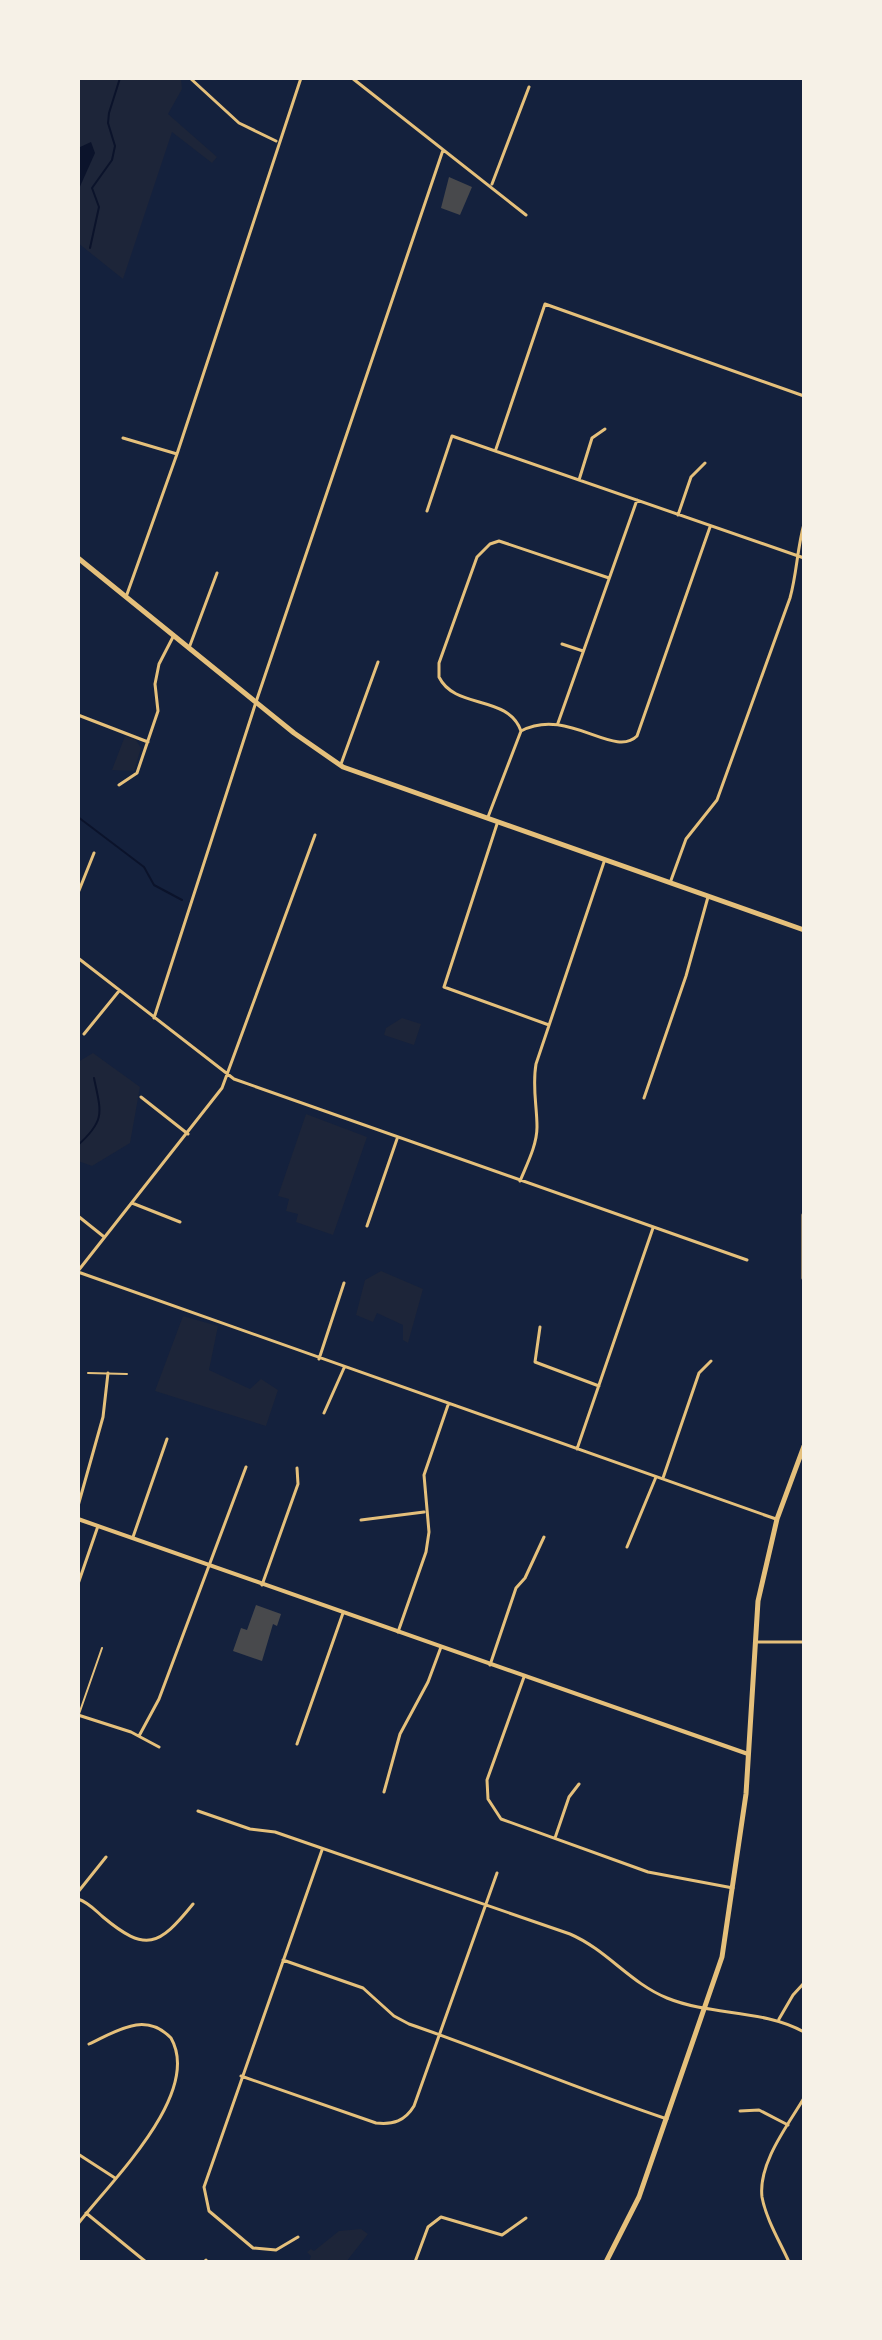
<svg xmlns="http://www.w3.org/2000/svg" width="882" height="2340" font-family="Manrope,sans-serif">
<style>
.green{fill:#1d2539}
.water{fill:#0b132b}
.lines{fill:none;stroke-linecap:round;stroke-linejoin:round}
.stream{stroke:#0b132b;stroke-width:2}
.building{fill:#48494c}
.service{stroke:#e5c07b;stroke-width:2}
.minor{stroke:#e5c07b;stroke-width:3}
.tertiary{stroke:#e5c07b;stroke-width:4}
.secondary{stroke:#e5c07b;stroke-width:5}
</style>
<rect width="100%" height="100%" fill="#14213d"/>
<path class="green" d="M 79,78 L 181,78 L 182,89 L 168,114 L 217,157 L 212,163 L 172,132 L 123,279 L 78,243 Z
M 125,736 L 136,740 L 141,748 L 134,771 L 112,770 Z
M 402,1018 L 421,1024 L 414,1045 L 384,1035 L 386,1028 Z
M 93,1053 L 140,1087 L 130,1143 L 92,1166 L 78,1161 L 78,1062 Z
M 306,1114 L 367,1137 L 333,1235 L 296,1222 L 298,1214 L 286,1211 L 289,1199 L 278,1196 Z
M 381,1271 L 423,1289 L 408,1343 L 403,1340 L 403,1325 L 377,1313 L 373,1322 L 356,1315 L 365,1280 Z
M 183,1316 L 218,1326 L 209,1370 L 250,1389 L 261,1379 L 278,1390 L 266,1426 L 155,1391 Z
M 361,2229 L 368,2234 L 346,2262 L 309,2262 L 311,2256 L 307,2252 L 311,2249 L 314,2251 L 339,2231 Z"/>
<path class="water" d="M 91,142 L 95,153 L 78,191 L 78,148 Z"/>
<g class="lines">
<path class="stream" d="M 90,248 L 99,207 L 92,188 L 112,160 L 115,146 L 108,123 L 109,113 L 120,78
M 78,817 L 144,867 L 154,885 L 182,900
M 78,1145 C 106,1120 101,1112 94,1078"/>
</g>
<path class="building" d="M 449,177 L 472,187 L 460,215 L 441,208 Z
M 256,1605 L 281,1614 L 277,1626 L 273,1624 L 262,1661 L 233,1651 L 241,1628 L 247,1630 Z"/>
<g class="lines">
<path class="service" d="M 88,1373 L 127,1374
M 79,1714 L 102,1648"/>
<path class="minor" d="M 190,78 L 239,123 L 276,141
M 352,78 L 526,215
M 492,184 L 529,87
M 123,438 L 177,454
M 496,449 L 545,304 L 804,396
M 579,480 L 592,438 L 605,429
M 427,511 L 452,436 L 804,558
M 678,515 L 691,477 L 705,463
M 126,597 L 177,454 L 301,78
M 562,644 L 583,651
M 189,648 L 217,573
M 78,715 L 148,742
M 558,723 L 637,500
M 521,731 C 508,694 455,710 439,677 L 439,663 L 477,557 L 490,544 L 499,541 L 609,578
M 521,731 C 567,706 614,759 637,736 L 710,527
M 341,764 L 378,662
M 119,785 L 137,773 L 158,711 L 155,684 L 159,664 L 174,635
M 488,817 L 521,731
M 497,824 L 444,987 L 549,1025
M 670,883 L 686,839 L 717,800 L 790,598 C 797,573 797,549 804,524
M 78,893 L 94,853
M 78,958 L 234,1079 L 747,1260
M 154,1018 L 256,702 L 443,150
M 84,1034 L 119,991
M 141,1097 L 188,1134
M 644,1098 L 686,976 L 708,897
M 520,1181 C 527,1164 537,1145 537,1127 C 537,1105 532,1087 536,1064 L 604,862
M 132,1203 L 180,1222
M 78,1216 L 103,1236
M 367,1226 L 397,1139
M 78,1271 L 222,1088 L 315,835
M 78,1272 L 776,1519
M 540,1327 L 535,1362 L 599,1386
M 319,1359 L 344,1283
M 324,1413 L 344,1368
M 577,1449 L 653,1228
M 663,1478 L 699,1373 L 711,1361
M 78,1506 L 103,1417 L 108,1373
M 361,1520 L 424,1512
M 133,1537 L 167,1439
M 627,1547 L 656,1477
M 78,1584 L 98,1526
M 262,1585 L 298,1484 L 297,1468
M 398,1632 L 426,1552 L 429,1532 L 424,1475 L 448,1405
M 758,1642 L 804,1642
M 490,1665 L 516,1588 L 525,1578 L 544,1537
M 524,1677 L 487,1780 L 488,1799 L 501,1819 L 648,1872 L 733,1888
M 78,1715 L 131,1732 L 159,1747
M 139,1736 L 159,1699 L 246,1467
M 297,1744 L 343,1613
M 384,1792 L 400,1734 L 428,1682 L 441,1647
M 198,1811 L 250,1829 L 275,1832 L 570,1934 C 607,1950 630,1983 667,1998 C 711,2016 763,2009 804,2032
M 555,1838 L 569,1797 L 579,1784
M 78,1892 L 106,1857
M 78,1899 C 88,1902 95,1910 103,1917 C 146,1953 159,1946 193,1904
M 283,1960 L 363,1988 L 394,2016 L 409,2024 C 496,2054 580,2090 667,2119
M 779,2019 L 793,1995 L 804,1983
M 241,2076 L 376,2123 C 393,2125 405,2121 414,2106 L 497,1873
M 740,2111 L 759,2110 L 788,2125
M 78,2154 L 115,2178
M 86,2213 L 146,2262
M 78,2224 C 109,2183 203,2094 171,2038 C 145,2011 117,2031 89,2044
M 298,2237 L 276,2250 L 253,2248 L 209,2211 L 204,2187 L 322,1850
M 204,2262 L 206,2260
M 415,2262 L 428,2227 L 441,2217 L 502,2235 L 526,2218
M 789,2262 C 780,2242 766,2219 762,2197 C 758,2163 788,2125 804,2098"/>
<path class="tertiary" d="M 78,1519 L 748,1754"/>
<path class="secondary" d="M 78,558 L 294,733 L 343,767 L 804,930
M 804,1215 L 804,1278
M 606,2262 L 639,2197 L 722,1957 L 746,1794 L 758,1601 L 777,1519 L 804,1446"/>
</g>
<rect width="882" height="2340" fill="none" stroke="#f6f1e7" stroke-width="160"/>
</svg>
